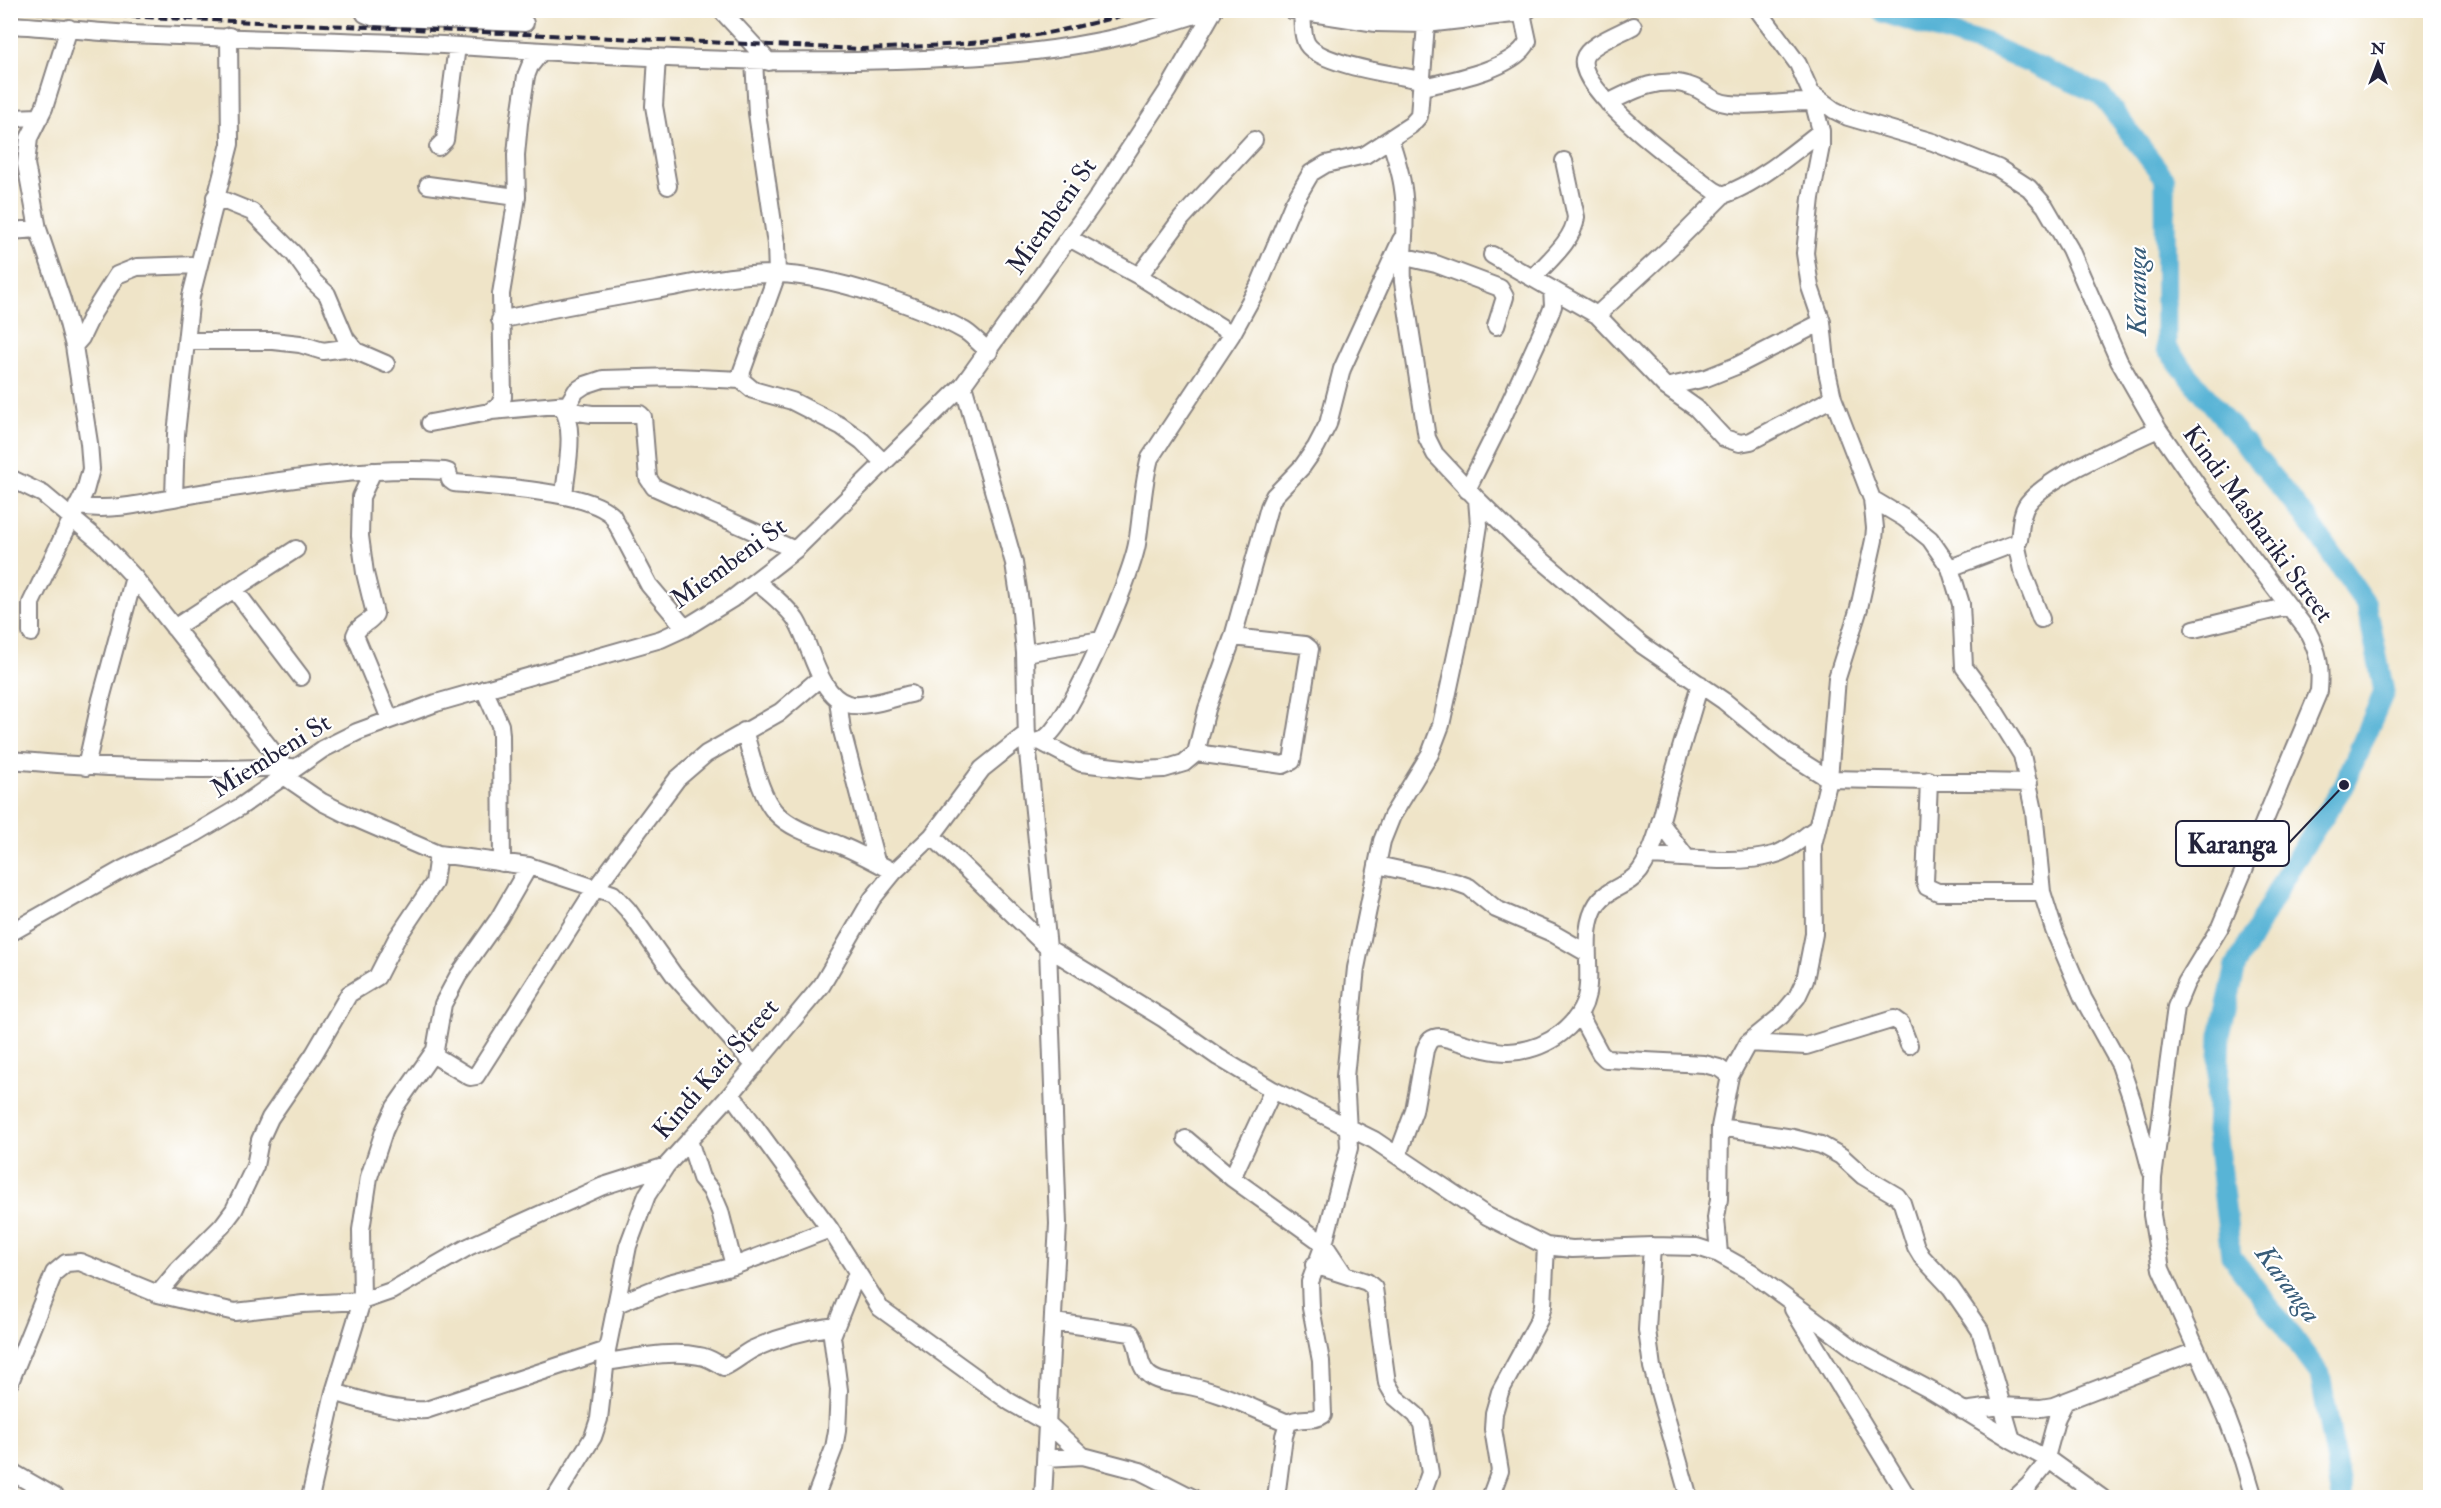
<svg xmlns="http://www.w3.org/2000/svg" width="2441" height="1508" font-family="'IM FELL Double Pica',serif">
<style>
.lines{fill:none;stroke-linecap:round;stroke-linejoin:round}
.river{stroke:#59b4d6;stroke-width:21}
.minor-casing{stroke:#888382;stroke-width:20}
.minor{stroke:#fff;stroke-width:16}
.rail{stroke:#22223b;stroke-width:4;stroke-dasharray:9 4.5;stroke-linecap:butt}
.labels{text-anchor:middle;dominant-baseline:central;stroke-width:4.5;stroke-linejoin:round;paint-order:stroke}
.street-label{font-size:26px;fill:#22223b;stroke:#fff}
.water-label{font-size:27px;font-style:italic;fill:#385c79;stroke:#fff}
.leader{fill:none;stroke:#22223b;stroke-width:2}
.callout-dot{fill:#22223b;stroke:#fff;stroke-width:2}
.callout{fill:#fff;stroke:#22223b;stroke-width:2}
.callout-label{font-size:27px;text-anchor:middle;font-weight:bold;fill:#22223b}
</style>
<rect width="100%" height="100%" fill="#fff"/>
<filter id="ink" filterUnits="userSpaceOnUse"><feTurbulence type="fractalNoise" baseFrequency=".0167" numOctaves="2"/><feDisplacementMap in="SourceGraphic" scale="12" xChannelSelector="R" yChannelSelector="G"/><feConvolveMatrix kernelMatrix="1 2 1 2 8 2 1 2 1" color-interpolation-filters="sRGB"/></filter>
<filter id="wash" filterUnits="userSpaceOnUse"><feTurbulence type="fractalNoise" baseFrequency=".008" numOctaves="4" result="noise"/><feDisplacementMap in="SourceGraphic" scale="24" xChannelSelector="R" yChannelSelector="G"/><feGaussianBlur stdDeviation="1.35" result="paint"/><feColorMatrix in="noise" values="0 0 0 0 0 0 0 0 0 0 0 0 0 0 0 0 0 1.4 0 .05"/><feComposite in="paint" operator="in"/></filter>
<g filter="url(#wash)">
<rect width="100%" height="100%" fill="#efe4c8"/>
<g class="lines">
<path class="river" d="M 1882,10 L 1885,13 L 1990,46 L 2100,94 L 2165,179 L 2166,348 L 2311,524 L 2367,606 L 2384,692 L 2344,785 L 2288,871 L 2236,966 L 2220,1035 L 2216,1131 L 2231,1256 L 2320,1374 L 2342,1498"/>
</g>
</g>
<g filter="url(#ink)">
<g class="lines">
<g class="minor-casing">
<path id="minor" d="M 363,10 L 365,14 L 372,17 L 525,23
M 721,10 L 769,62
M 1292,10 L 1376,23 L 1426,24 L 1522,13 L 1528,10
M 1758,10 L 1798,64 L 1811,93 L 1834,110 L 1848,117 L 1933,142 L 1998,168 L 2029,188 L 2045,206 L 2070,249 L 2119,361 L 2158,429 L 2206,498 L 2307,630 C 2319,653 2321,665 2319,691 L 2220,927 L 2186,983 L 2176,1007 L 2153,1178 L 2152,1215 L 2161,1269 L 2227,1418 L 2243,1461 L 2254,1498
M 1302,12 C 1303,22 1302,36 1307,44 C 1320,65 1397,75 1422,80
M 10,25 C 51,27 91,32 131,34 C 240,39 350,40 459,46 C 604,55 749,65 895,60 C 962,58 1028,55 1094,42 C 1134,35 1172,22 1211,10
M 1633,26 C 1621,33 1587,45 1584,59 C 1577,92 1689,172 1715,191 L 1723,195 C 1755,185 1794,152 1821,131
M 657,57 L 654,106 L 668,186
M 754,61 L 757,113 L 776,244 L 777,274 L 742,371 L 741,380 L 753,390 L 792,401 L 841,426 L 862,441 L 884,463
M 1422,87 C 1450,81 1516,69 1528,41 L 1522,13
M 1811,93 L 1821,131 L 1821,146 L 1811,198 L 1805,253 L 1810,287 L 1822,322 L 1827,371 L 1833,398 L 1872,499 L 1904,518 L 1930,539 L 1950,568 L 1961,604 L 1964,667 L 1986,697 L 2022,755 L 2034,811 L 2042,892 L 2054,930 L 2083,998 L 2120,1065 L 2132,1100 L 2151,1171
M 1608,103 C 1635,89 1662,75 1693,87 C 1708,93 1712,102 1730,104 C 1757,107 1786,101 1814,102
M 10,118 L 40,117
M 438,147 L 445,140 L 457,46
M 428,185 L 517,197
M 215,197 L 252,212 L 294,254 L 314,282 L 327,294 L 346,339 L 356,351
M 10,231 L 38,229
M 1069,238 L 1139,276 L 1232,334
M 1492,255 L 1597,315 L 1666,387 L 1696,408 L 1724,438 L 1740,443 L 1751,441 L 1833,398
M 1401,256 L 1436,264 L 1500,288 L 1505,297 L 1496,326
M 1139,276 L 1182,218 L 1254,140
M 1533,278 C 1548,261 1574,240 1576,217 L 1564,161
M 1597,315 L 1673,245 L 1723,195
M 500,320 C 552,308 604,299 656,290 C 696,283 738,273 778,274 C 831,276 919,305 965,331 C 973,336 981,345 989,352
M 187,341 L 273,341 L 300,344 L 323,351 L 345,348 L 356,351 L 386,364
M 74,346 L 81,338 L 93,313 L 117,275 L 137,267 L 198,265
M 963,385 L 1014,563 L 1020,602 L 1025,653 L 1027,743 L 1048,948 L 1058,1224 L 1043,1498
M 1666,387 L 1706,378 L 1736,366 L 1822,322
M 561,405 C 577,429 566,469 564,496
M 564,410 L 592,414 L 640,414 L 643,417 L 648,478 L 654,487 L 795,550
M 491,411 L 568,404 L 576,391 L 585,385 L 603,379 L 676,377 L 741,380
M 430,423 L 489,412 L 499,406 L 503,397 L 501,294 L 517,197 L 516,155 L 519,123 L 526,76 L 530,66 L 541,52
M 373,471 L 361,497 L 360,536 L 365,573 L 375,614 C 370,623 358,625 355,635 L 390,719
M 10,478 L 43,494 L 103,544 L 134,577 L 285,767
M 1467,490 L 1497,430 L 1550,314 L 1553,306 L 1552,289
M 174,497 L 176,434 L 191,296 L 230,144 L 229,36
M 1477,499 L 1523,544 L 1642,645 L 1724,701 L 1786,752 L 1829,779 L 2029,783
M 77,506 C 116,513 156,500 195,494 C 277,481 361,466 445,471 L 448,472 L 450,480 L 454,483 C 492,487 585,490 612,515 L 649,585 L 685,628
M 2016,543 L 2022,570 L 2041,619
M 1950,568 L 2016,543 L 2019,540 C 2021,528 2020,514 2028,503 C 2050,475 2124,445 2158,429
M 756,581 C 769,593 786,605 796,620 C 811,643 818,696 848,704 C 864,709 895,697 911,694
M 234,589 L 301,677
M 174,628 L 296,549
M 2194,629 L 2289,606
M 31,633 L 31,603 L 85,491 L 91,469 L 89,443 L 74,346 L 62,300 L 38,229 L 26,164 L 29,138 L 44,108 L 69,28
M 1025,653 L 1101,640
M 484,689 L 500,725 L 501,735 L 502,863
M 838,699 L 842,731 L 876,861
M 744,731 C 752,754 759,795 775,812 C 791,830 819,837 840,845 C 859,853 876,862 894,872
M 1039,741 L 1081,763 L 1140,770 L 1164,769 L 1184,763 L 1196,753 L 1207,709 L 1233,637 L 1269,507 L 1274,496 L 1302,467 L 1316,447 L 1328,424 L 1342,369 L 1401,240
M 1027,743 C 1033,742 1040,742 1045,738 C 1070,722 1131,578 1137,544 C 1142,515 1142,487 1150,458 L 1232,334 L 1259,285 L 1293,204 L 1311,173 L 1326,164 L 1365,155 L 1411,125 L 1419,116 L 1426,24
M 1196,753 L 1283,765 L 1292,761 L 1310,649 L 1305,645 L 1233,637
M 10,760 C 104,769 198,771 292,767
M 86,767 L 101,699 L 134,577
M 284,776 L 322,802 L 350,816 L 438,854 L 529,866 L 613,894 L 628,910 L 674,975 L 755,1066
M 1929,780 L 1925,882 L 1927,887 L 1938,892 L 2042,892
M 1660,822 L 1686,857
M 932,836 L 1048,948 L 1164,1019 L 1218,1057 L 1273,1090 L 1374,1140 L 1487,1216 L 1546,1246 L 1572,1249 L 1652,1246 L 1697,1247 L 1719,1254 L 1751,1272 L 1860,1353 L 1932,1391 L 2012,1440 L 2049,1460 L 2102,1498
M 1647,856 C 1683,857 1740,865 1773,855 C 1789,851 1803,837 1817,828
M 1377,865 L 1455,882 L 1469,887 L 1496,909 L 1552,933 L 1587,953
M 10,933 L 123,869 L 196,833 L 240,807 L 323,749 L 357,732 L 436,703 L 661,639 L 685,628 L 732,599 L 795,550 L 963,385 L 1095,201 L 1168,90 L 1214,10
M 1579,1014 L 1600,1053 L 1606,1059 L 1704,1064 L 1719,1068 L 1730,1076
M 1748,1043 L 1806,1046 L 1894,1019 L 1901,1024 L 1909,1045
M 432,1054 L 470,1077 L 476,1076 L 595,889 L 677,779 L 706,754 L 780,712 L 820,678
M 731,1094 L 830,1229 L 880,1308 L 1010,1402 L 1047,1423 L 1083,1456 L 1140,1471 L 1193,1498
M 1720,1127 L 1793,1138 L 1821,1145 L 1841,1156 L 1863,1176 L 1897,1196 L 1902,1203 L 1916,1247 L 1922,1257 L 1951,1288 L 1980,1330 L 2012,1440
M 1186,1139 L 1232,1178 L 1324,1244 L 1344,1274
M 689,1140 L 701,1178 L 711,1190 L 720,1211 L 734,1266
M 1398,1154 L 1414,1111 L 1425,1050 C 1429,1040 1431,1037 1441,1037 C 1462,1042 1486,1052 1508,1052 C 1545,1051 1586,1025 1588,985 C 1590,959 1582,927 1597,904 C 1607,888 1629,886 1640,871 C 1656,848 1662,815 1669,789 C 1679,754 1690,719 1700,684
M 1232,1178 L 1273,1090
M 1652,1246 L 1647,1330 L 1652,1367 L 1689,1498
M 1719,1254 L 1716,1218 L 1719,1199 L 1720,1127 L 1730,1076 L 1748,1043 L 1781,1016 L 1797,997 L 1805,980 L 1814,934 L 1813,845 L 1829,779 L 1837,678 L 1859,608 L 1874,540 L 1875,528 L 1872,499
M 1314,1265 L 1367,1282 L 1374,1288 L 1387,1383 L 1395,1397 L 1416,1415 L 1422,1424 L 1430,1473 L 1421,1498
M 158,1294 L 178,1270 L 222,1226 L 234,1210 L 255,1166 L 260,1140 L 270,1118 L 314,1054 L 349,994 L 377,977 L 397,938 L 434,883 L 438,854
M 617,1304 L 669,1283 L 734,1266 L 830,1229
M 1793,1309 L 1908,1498
M 1054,1322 L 1131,1333 C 1141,1345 1136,1364 1149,1375 C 1157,1382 1173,1384 1184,1385 C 1221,1391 1253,1409 1288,1423
M 606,1362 C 636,1358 669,1350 699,1356 C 709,1357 716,1363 724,1367 C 735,1362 743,1354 753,1349 C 779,1337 806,1330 835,1326
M 10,1382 L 54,1273 L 66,1263 L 80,1262 L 158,1294 L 235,1312 L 303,1304 L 362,1301 L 391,1291 L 468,1247 L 603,1186 L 666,1166
M 334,1392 C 364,1401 395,1412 426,1410 L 607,1350
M 1963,1411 L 2001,1406 L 2041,1408 L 2053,1406 L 2196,1351
M 1046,1458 L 1083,1456
M 2046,1458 L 2057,1417 L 2065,1402
M 10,1471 L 57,1498
M 310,1498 L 334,1392 L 362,1301 L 361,1230 L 369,1177 L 384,1131 L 395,1107 L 435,1050 L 443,1004 L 458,976 L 499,918 L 529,866
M 555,1498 L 593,1437 L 599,1419 L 607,1350 L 628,1246 L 647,1195 L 666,1166 L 731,1094 L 822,985 L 872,899 L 894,872 L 932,836 L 982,769 L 1027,733
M 815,1498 L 834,1448 L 837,1431 L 839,1390 L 832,1336 L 857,1273
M 1276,1498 L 1284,1436 L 1288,1423 C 1299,1416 1314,1422 1323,1415 L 1321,1361 L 1311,1308 L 1310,1282 L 1324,1244 L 1349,1148 L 1345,1077 L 1356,968 L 1382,841 L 1392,816 L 1430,754 L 1441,725 L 1465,613 L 1479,525 L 1477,499 L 1435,454 L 1427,438 L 1403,282 C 1401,251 1408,219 1403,189 C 1401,172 1395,155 1390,139
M 1490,1498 L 1500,1471 L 1493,1429 L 1494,1413 L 1500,1392 L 1539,1320 L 1543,1306 L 1546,1246
M 2015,1498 L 2029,1485 L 2049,1460"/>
</g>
<use href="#minor" class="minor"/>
<path class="rail" d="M 10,11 L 861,49 C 914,47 965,45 1017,38 C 1060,32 1101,21 1143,10"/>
</g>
</g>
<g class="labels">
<g class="street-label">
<text transform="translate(1052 216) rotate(-55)">Miembeni St</text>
<text transform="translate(2258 524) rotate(54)">Kindi Mashariki Street</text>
<text transform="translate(729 563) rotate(-36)">Miembeni St</text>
<text transform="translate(271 756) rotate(-32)">Miembeni St</text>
<text transform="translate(716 1069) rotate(-49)">Kindi Kati Street</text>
</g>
<g class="water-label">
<text transform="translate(2137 291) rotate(-90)">Karanga</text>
<text transform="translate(2288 1284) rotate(53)">Karanga</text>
</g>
</g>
<path class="leader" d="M2344 785L2289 843"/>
<circle class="callout-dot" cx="2344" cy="785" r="6"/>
<rect class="callout" x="2176" y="821" width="113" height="45" rx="6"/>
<g class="callout-label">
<text x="2232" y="853">Karanga</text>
</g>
<rect width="2441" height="1508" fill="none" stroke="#fff" stroke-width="36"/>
<g transform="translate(2378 63)" stroke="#ffffff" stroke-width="4.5" paint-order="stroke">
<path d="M0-4.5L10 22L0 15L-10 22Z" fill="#22223b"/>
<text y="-9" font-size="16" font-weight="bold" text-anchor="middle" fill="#22223b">N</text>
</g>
</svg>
